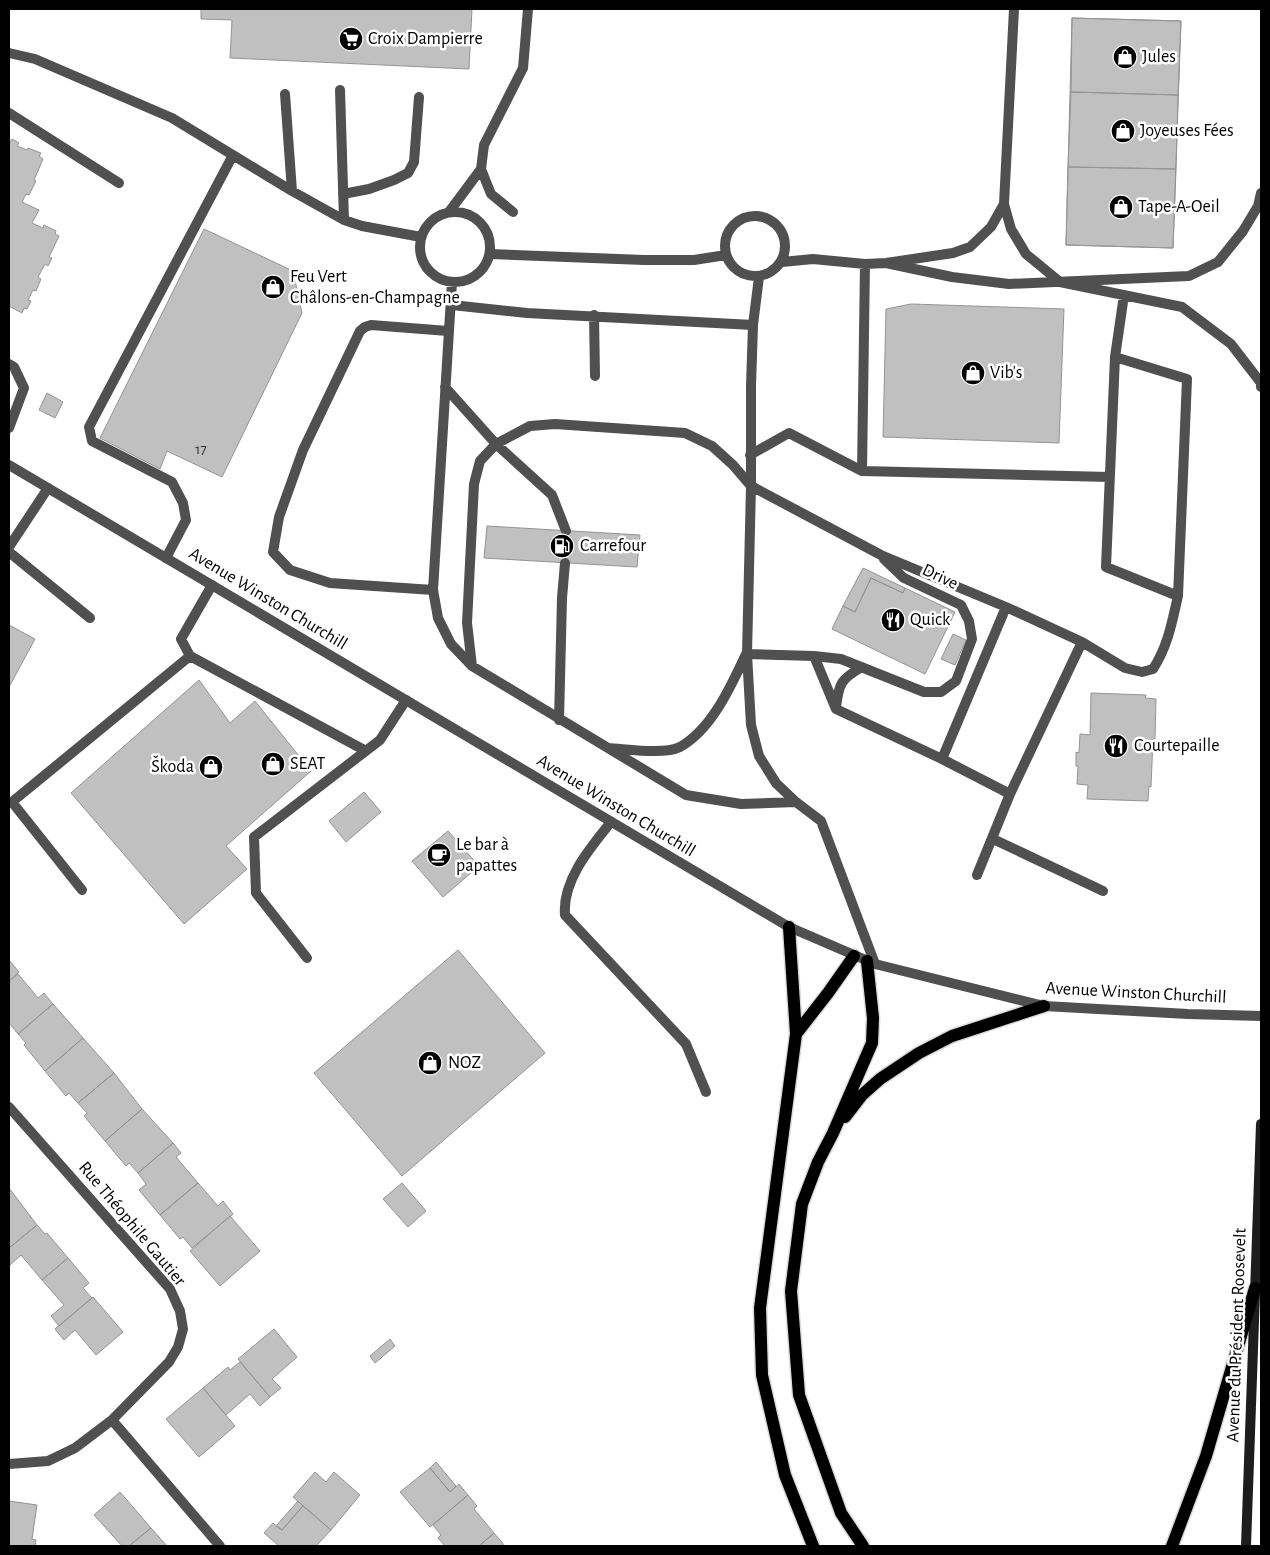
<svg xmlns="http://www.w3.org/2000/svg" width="1270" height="1555" font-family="'Alegreya Sans',sans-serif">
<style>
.building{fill:#c0c0c0;stroke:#949494}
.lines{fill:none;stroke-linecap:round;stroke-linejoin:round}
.primary-casing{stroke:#dbdbdb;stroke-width:15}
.lane{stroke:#505050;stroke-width:10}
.street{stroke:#505050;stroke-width:10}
.secondary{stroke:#1d1d1d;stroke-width:10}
.primary{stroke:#000;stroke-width:12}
.labels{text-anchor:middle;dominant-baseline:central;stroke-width:5;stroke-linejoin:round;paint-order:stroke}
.number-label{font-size:15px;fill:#303030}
.poi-label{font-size:18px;fill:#000;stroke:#fff;text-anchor:start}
.street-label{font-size:18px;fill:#000;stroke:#fff}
</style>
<rect width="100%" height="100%" fill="#fff"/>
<path class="building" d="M 201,9 L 472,9 L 469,69 L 230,58 L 232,20 L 201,19 Z
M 1072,18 L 1181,21 L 1173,248 L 1066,245 Z
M 1072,18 L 1181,21 L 1178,95 L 1071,92 Z
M 1071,92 L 1178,95 L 1176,169 L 1068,167 Z
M 12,139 L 19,143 L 17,146 L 27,150 L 28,148 L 41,153 L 39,156 L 43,159 L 34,180 L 36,181 L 29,195 L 26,194 L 22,202 L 39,210 L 32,223 L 43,228 L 44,225 L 56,231 L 55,234 L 59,236 L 49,257 L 52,258 L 48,266 L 45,264 L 38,277 L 41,279 L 36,291 L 33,290 L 28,300 L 31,301 L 27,309 L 24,308 L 22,313 L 9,306 L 9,141 L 10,142 Z
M 1068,167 L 1176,169 L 1173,248 L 1066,245 Z
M 204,229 L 293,271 L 302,313 L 222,477 L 167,451 L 160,469 L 100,438 Z
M 911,304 L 1064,309 L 1059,443 L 883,437 L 886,309 Z
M 47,393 L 63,402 L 55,418 L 39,410 Z
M 487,526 L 640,535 L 637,567 L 484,558 Z
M 863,568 L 905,588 L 903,593 L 871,578 L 855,612 L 843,606 Z
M 871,578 L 903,593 L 905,588 L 955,612 L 925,674 L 832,629 L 843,606 L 855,612 Z
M 9,625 L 35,639 L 9,687 Z
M 953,634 L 966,640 L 955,665 L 941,659 Z
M 199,680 L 230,723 L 255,701 L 311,771 L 226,846 L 247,869 L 184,924 L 71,793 Z
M 1091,693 L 1146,695 L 1145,698 L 1156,699 L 1155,739 L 1153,739 L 1151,787 L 1149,786 L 1148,801 L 1087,799 L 1088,785 L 1077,784 L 1078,766 L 1076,766 L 1076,752 L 1079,753 L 1080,734 L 1090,735 Z
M 364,792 L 381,812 L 346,842 L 329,821 Z
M 448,831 L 479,866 L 443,897 L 412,861 Z
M 458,950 L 545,1053 L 402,1176 L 314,1073 Z
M 9,960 L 19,972 L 9,981 Z
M 18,974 L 38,998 L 44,993 L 53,1004 L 18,1034 L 9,1023 L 9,981 Z
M 53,1004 L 83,1038 L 45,1071 L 24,1045 L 26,1043 L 18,1034 Z
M 83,1038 L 114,1073 L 78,1103 L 69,1093 L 66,1096 L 45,1071 Z
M 114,1073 L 142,1109 L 105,1141 L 84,1116 L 87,1113 L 78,1103 Z
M 142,1109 L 173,1143 L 138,1173 L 129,1163 L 126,1166 L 105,1141 Z
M 173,1143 L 181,1153 L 176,1157 L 198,1183 L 160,1215 L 139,1190 L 146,1184 L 138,1173 Z
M 198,1183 L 218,1206 L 223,1201 L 233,1214 L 192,1248 L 183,1237 L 180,1239 L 160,1215 Z
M 402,1183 L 426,1211 L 408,1227 L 383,1199 Z
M 9,1188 L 37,1225 L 9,1248 Z
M 230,1216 L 260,1251 L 220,1286 L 190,1251 Z
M 37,1225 L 45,1234 L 47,1233 L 68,1258 L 42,1280 L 21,1255 L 10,1265 L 9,1263 L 9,1248 Z
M 68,1258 L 89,1283 L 83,1288 L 92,1298 L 59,1326 L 51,1316 L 64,1305 L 42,1280 Z
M 93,1297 L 123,1332 L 96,1355 L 75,1330 L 64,1340 L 55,1329 Z
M 274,1329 L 297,1357 L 272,1379 L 281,1388 L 270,1397 L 238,1359 Z
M 390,1339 L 395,1346 L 375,1363 L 370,1356 Z
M 240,1362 L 270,1397 L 260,1406 L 250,1394 L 226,1415 L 203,1388 L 228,1367 L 230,1370 Z
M 203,1388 L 235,1426 L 199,1457 L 166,1419 Z
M 436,1462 L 456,1486 L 450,1492 L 430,1468 Z
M 430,1468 L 450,1492 L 459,1484 L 468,1495 L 430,1527 L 400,1492 Z
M 315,1472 L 326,1482 L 334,1472 L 360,1495 L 331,1530 L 293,1497 Z
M 120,1492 L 151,1528 L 129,1546 L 122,1546 L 94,1515 Z
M 468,1495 L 477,1506 L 474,1509 L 494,1533 L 479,1546 L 445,1546 L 438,1538 L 441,1535 L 433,1525 Z
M 9,1501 L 37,1505 L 32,1539 L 36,1540 L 35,1546 L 9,1546 Z
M 298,1501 L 303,1506 L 282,1530 L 276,1526 Z
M 303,1506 L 331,1530 L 316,1546 L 279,1546 L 264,1533 L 273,1523 L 282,1530 Z
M 151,1528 L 167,1546 L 129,1546 Z
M 494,1533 L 505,1546 L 479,1546 Z"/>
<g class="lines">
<g class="primary-casing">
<path id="primary" d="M 789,927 L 796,1034 L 760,1308 L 762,1375 L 785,1475 L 813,1546
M 796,1034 L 828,993 L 854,956
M 845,1117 L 862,1095 L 880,1079 L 919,1053 L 952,1036 L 1044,1006
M 863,1546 L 841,1513 L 799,1395 L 791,1291 L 802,1204 L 818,1162 L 833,1133 L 872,1043 L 873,1018 L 867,961
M 1172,1546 L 1206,1456 L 1255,1288"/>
</g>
<path class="lane" d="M 1014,9 L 1004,204 L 1011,229 L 1026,254 L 1060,282 L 1182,307 L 1231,344 L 1261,383 L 1261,387
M 9,53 L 35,59 L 172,118 L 292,191 L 344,220 L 362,226 L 421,237
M 340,90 L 344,220
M 285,94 L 292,191
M 9,113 L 119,183
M 343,194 L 369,189 L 394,180 L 408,173 L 414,162 L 419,97
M420 247a35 35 0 1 1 70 0a35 35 0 1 1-70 0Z
M 449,212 L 481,169
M 513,212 L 491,194 L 481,169 L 484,145 L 523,68 L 528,9
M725 246a30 30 0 1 1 60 0a30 30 0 1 1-60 0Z
M 490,254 L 644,260 L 694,260 L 726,255
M 782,262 L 813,259 L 865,264 L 886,263 L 953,253 L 970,247 L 991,227 L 1004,204
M 886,263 L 952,277 L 1009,284 L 1189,276 L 1218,262 L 1243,231 L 1258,206 L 1261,193
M 865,264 L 862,471 L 1110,477
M 759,277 L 753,325 L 751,386 L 751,486 L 747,654 L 751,725 L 759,756 L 776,783 L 796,802 L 821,821 L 875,964
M 452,282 L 433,590 L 438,618 L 451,644 L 472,666 L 686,795 L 741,804 L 796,802
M 452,305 L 527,313 L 753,325
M 594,315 L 595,376
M 1115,357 L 1187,379 L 1178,596 L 1106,567 L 1115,357 L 1124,295
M 9,364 L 14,367 L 24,388 L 9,428
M 445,387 L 496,444 L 552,495 L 566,531
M 750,455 L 789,433 L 862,471
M 9,547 L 48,488
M 9,552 L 90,618
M 166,558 L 186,520 L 183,503 L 172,482 L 92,441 L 89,427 L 233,155
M 433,590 L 330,583 L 290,570 L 273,552 L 279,517 L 303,450 L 360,331 L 365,327 L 371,325 L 448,331
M 1082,642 L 1125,668 L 1142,672 L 1153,669 C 1168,646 1172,622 1178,596
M 747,654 L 814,656 L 841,659 L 924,692 L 941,692 L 956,681 L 972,639 L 969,621 L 961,605 L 904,578 L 884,559
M 190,656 L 181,639 L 212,585
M 814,656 L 836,709 L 942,759 L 1010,794
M 472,666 L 467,623 L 474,484 L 480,461 L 496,444 L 530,426 L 555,424 L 685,433 L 712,446 L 733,465 L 751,486 L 881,555 L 1006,607 L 1082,642 L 1010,794 L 977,875
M 836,707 C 839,683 841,679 862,667
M 559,720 L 562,598 L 565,563
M 608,748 C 627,749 664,755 680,747 C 712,729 731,686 746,654
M 942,759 L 1006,607
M 611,822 C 591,847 562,880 565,915 L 686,1044 L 706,1092
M 993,839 L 1103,891
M 82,890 L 12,802 L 190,656 L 366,751
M 307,958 L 256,893 L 254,837 L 380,740 L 406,700"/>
<path class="street" d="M 9,465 L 789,927 L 875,964 L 1044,1006 L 1188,1014 L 1261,1016
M 9,1107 L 170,1289 L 180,1311 L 183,1329 L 178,1347 L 169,1362 L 112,1420 L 75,1448 L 48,1461 L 9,1464
M 112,1420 L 220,1546"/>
<path class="secondary" d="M 1246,1546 L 1261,1124"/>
<use href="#primary" class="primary"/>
</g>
<defs>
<g id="supermarket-disc" transform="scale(1.25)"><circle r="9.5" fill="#000" stroke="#fff"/><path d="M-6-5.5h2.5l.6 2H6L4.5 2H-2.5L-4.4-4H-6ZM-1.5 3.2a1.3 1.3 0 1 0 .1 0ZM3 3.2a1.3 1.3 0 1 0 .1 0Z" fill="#fff"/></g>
<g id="shop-disc" transform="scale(1.25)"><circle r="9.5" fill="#000" stroke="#fff"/><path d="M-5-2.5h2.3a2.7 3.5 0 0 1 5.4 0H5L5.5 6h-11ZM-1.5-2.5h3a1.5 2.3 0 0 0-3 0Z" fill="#fff"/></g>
<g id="fuel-disc" transform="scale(1.25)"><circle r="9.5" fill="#000" stroke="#fff"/><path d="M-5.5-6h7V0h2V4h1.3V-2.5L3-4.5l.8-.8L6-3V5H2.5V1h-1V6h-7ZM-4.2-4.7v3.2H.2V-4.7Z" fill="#fff"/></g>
<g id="restaurant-disc" transform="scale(1.25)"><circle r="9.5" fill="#000" stroke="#fff"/><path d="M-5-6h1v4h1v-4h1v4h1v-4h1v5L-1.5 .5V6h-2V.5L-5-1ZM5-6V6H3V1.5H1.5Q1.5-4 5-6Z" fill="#fff"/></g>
<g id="cafe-disc" transform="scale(1.25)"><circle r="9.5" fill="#000" stroke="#fff"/><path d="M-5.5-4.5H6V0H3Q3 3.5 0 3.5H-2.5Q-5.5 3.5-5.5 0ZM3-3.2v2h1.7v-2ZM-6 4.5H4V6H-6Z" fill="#fff"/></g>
</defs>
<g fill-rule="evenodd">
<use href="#supermarket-disc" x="351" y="39"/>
<use href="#shop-disc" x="1125" y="57"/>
<use href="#shop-disc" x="1123" y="131"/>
<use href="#shop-disc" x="1121" y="207"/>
<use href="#shop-disc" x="273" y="287"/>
<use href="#shop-disc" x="973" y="373"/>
<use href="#fuel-disc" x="562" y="546"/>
<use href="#restaurant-disc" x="893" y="620"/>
<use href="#restaurant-disc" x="1116" y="746"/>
<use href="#shop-disc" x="273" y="764"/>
<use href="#shop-disc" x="211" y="767"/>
<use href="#cafe-disc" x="439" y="855"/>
<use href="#shop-disc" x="430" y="1063"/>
</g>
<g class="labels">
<g class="number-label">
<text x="201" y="449">17</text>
</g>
<g class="poi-label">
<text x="368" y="39">Croix Dampierre</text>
<text x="1142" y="57">Jules</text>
<text x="1140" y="131">Joyeuses Fées</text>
<text x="1138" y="207">Tape-A-Oeil</text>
<text x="290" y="277">Feu Vert<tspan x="290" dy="21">Châlons-en-Champagne</tspan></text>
<text x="990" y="373">Vib's</text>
<text x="580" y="546">Carrefour</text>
<text x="910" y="620">Quick</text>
<text x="1134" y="746">Courtepaille</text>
<text x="290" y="764">SEAT</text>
<text x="194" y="767" text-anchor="end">Škoda</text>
<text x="456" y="845">Le bar à<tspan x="456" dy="21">papattes</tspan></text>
<text x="448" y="1063">NOZ</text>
</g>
<g class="street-label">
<text transform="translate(940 577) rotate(25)">Drive</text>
<text transform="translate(268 599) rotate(31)">Avenue Winston Churchill</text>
<text transform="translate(616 806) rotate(31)">Avenue Winston Churchill</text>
<text transform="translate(1136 993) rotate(3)">Avenue Winston Churchill</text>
<text transform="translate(132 1224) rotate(50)">Rue Théophile Gautier</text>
<text transform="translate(1237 1335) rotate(-88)">Avenue du Président Roosevelt</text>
</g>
</g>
<rect width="1270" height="1555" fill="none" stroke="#000000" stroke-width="20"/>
</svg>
